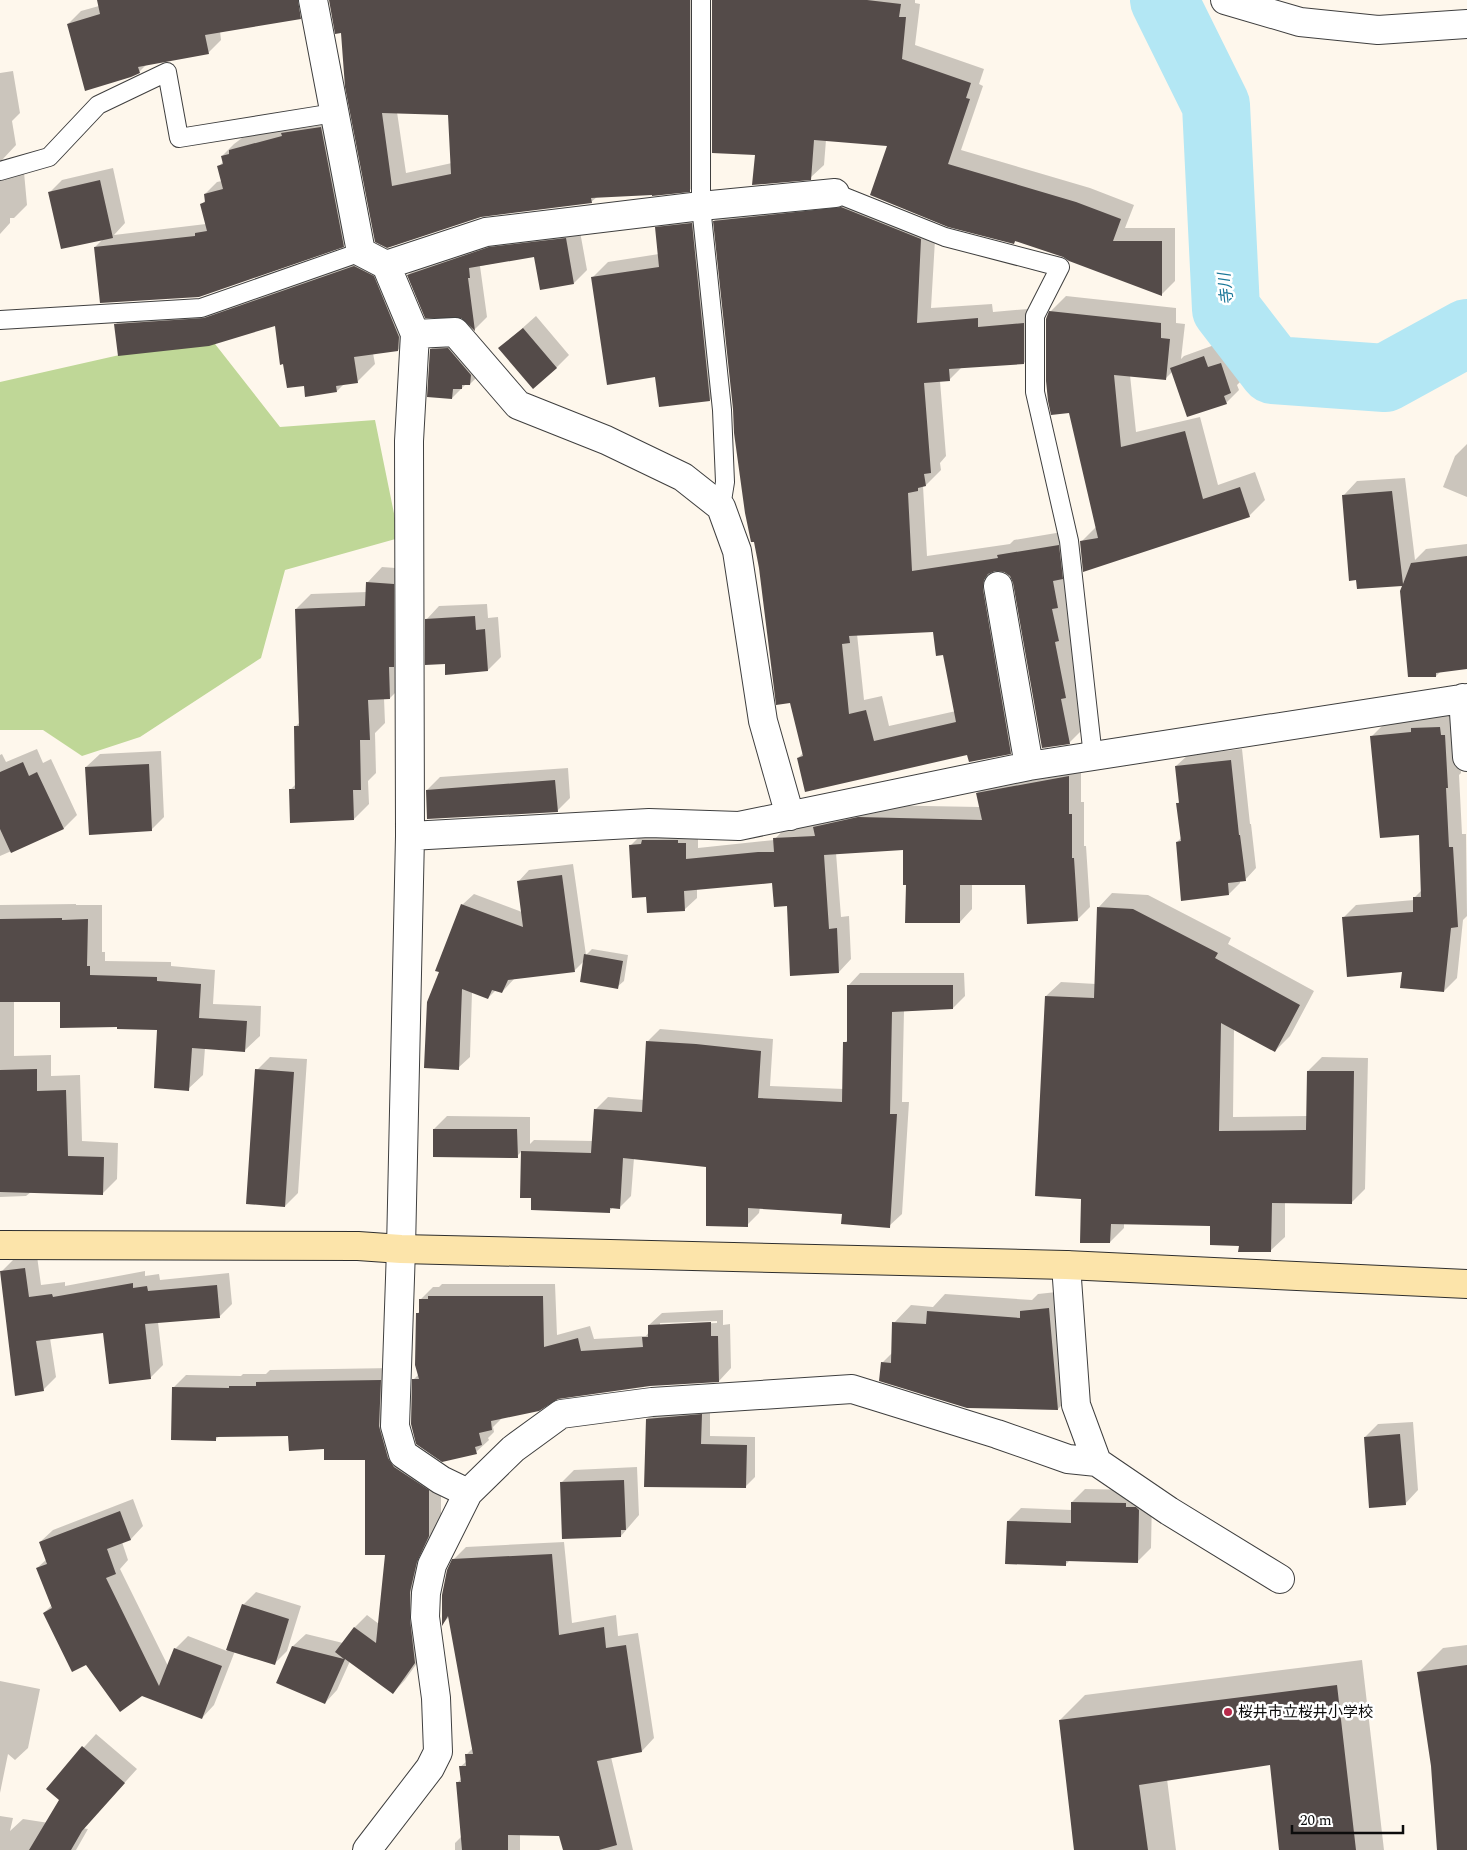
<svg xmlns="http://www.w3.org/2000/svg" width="1467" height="1850" font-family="Spectral,'Noto Sans JP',serif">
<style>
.forest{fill:#bfd797}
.shadow{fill:#0003;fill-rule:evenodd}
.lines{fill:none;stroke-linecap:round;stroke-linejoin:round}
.river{stroke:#b3e7f4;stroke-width:68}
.building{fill:#544b49;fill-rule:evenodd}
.lane-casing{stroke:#3f3f3f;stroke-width:20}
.street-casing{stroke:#3f3f3f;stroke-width:30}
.secondary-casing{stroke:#2e2e2e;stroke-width:30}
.lane{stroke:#fff;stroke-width:18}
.street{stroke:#fff;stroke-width:28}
.secondary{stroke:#fce4aa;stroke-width:28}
.poi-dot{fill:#b72a4a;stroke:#fff;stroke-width:2}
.labels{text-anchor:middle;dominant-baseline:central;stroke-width:5;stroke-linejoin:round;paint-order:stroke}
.poi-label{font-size:15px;fill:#0c0c0c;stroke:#fff;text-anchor:start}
.water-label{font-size:16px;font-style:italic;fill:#1b7899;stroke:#fff}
</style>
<rect width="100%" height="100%" fill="#fef7ec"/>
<path class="forest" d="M 208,335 L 280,427 L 375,420 L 399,538 L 285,570 L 261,658 L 140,737 L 82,756 L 43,730 L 0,730 L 0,382 Z"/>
<path class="shadow" d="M 98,0 L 270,0 L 220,31 L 221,40 L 208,53 L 147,64 L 139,72 L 68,24 L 81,11 L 99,6 Z
M 330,0 L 704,0 L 704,177 L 690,190 L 597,197 L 591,202 L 481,216 L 387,247 L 342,31 ZM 397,112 L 449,114 L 452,163 L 406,173 Z
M 713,0 L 915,0 L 915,3 L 920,4 L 915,45 L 984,69 L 979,84 L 983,86 L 961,150 L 1090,188 L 1134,205 L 1125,228 L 1175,228 L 1175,281 L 1161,295 L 1063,256 L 1016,240 L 1014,243 L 889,144 L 826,140 L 824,165 L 810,178 L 756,154 Z
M 13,71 L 20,113 L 12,121 L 16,145 L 2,160 L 5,166 L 24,172 L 27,205 L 14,218 L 10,218 L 10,223 L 0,234 L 0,73 Z
M 333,115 L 355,234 L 343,246 L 95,247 L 104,238 L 49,193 L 62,180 L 113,168 L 125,223 L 114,235 L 206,224 L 202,204 L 206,200 L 205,194 L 217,182 L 222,181 L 219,166 L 223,162 L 222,156 L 234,144 L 242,138 Z
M 857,192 L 936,223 L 931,308 L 992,304 L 993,312 L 1039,308 L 1039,347 L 1024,363 L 962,367 L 949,380 L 940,381 L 946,456 L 940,463 L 941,470 L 926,485 L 923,486 L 927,556 L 1010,544 L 1014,540 L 1074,530 L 1085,727 L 1069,743 L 1015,583 L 1011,576 L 1004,570 L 998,570 L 1026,737 L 1010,753 L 798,758 L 803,753 L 714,221 L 730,206 ZM 934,631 L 944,653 L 956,711 L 889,726 L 882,696 L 864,700 L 857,634 Z
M 708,208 L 726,384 L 710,400 L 657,376 L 592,278 L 608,262 L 659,254 L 656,228 L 672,212 Z
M 579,226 L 587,270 L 574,283 L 535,255 L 480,266 L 487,317 L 475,329 L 462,317 L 408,275 L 421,262 L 503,235 Z
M 372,249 L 415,333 L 398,350 L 373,353 L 375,364 L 357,382 L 345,383 L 337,391 L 305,384 L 276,325 L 116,324 L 133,307 L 223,301 Z
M 1066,296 L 1176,308 L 1176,323 L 1185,324 L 1181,359 L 1184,356 L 1217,344 L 1221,355 L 1234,350 L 1243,379 L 1237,385 L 1239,390 L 1226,403 L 1172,372 L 1165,379 L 1130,375 L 1136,432 L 1200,417 L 1218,485 L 1255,472 L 1265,500 L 1249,516 L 1081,542 L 1097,526 L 1050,312 Z
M 536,316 L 569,355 L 556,368 L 500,348 Z
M 444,336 L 483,371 L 470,384 L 466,384 L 452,398 L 431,349 Z
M 1467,444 L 1467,497 L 1443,487 L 1455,456 Z
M 1405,478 L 1415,560 L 1426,549 L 1467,544 L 1467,668 L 1441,671 L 1436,676 L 1404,584 L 1358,588 L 1344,495 L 1357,481 Z
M 382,567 L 409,569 L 405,683 L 390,698 L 384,698 L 385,723 L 375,733 L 376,773 L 368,781 L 369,804 L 354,819 L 290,790 L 296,784 L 295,727 L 300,722 L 296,609 L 311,594 L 367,592 L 367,583 Z
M 487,604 L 488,618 L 498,617 L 501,657 L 488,670 L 446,663 L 426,620 L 439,606 Z
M 1453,714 L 1457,722 L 1461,773 L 1459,775 L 1462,834 L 1466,834 L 1467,916 L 1463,920 L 1457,978 L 1444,991 L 1403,971 L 1343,918 L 1356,905 L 1414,900 L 1414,898 L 1422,890 L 1420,834 L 1372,736 L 1385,723 L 1421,720 L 1425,716 Z
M 37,749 L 43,763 L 51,759 L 77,815 L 64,828 L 0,856 L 0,755 L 2,754 L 6,762 Z
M 1242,749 L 1250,824 L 1251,824 L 1256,868 L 1245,880 L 1240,881 L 1240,883 L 1229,894 L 1177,842 L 1182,837 L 1178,803 L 1180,801 L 1176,766 L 1188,755 Z
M 161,751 L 164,817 L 151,830 L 86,767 L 100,754 Z
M 1081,764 L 1081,802 L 1084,802 L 1084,846 L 1086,846 L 1090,907 L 1077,920 L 1026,884 L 972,884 L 972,909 L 960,922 L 907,884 L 904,848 L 836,853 L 841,917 L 849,916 L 851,959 L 839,972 L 788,905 L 773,882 L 697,888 L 697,898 L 684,910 L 647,896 L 630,846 L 643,833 L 698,831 L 698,848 L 774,840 L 787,826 L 817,824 L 827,815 L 871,805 L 980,807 L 977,793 L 990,781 Z
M 568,768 L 570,798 L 557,811 L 427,790 L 440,777 Z
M 573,864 L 586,955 L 592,949 L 628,955 L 624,981 L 617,987 L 584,961 L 575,970 L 515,978 L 502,992 L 496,990 L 488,998 L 472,992 L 470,1057 L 458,1068 L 441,972 L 462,905 L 474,894 L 522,912 L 518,882 L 529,870 Z
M 1112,893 L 1148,895 L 1231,938 L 1228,944 L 1314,991 L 1290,1036 L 1275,1051 L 1234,1029 L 1233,1117 L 1307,1116 L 1308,1071 L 1322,1057 L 1368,1058 L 1365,1189 L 1351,1203 L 1285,1202 L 1285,1237 L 1270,1251 L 1240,1245 L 1212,1225 L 1124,1223 L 1124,1228 L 1110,1242 L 1083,1197 L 1046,996 L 1061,982 L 1096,984 L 1098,908 Z
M 76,904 L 76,905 L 102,905 L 102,952 L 105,952 L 105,961 L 171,962 L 171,966 L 215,970 L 213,1004 L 261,1006 L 260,1036 L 245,1050 L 205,1048 L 203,1075 L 188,1089 L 159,1028 L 118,1026 L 61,1001 L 14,1001 L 14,1056 L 51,1055 L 51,1076 L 80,1075 L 82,1141 L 118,1143 L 117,1179 L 102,1194 L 31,1192 L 26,1196 L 0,1197 L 0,905 Z
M 860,973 L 964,973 L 965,996 L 953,1008 L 904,1011 L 902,1102 L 909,1102 L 902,1214 L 889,1226 L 843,1212 L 760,1207 L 759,1213 L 747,1225 L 707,1166 L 634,1158 L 631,1196 L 619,1208 L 613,1207 L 609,1212 L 532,1197 L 522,1151 L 517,1156 L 434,1129 L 447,1116 L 530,1117 L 530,1144 L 534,1140 L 593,1141 L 595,1110 L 608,1097 L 644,1100 L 647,1042 L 660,1029 L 773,1039 L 770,1086 L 844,1089 L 845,1043 L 848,1039 L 848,986 Z
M 270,1057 L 307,1059 L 298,1193 L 285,1206 L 257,1070 Z
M 37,1256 L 41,1285 L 65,1282 L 65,1286 L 145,1271 L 145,1276 L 159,1274 L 160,1280 L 229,1273 L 232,1304 L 220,1316 L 158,1322 L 163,1365 L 151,1377 L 110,1383 L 104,1332 L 50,1338 L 56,1377 L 43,1390 L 2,1271 L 14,1259 Z
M 442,1284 L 555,1284 L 557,1335 L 590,1326 L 594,1339 L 646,1336 L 649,1332 L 649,1325 L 662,1313 L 723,1310 L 723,1325 L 730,1324 L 731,1368 L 719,1381 L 650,1385 L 558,1397 L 503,1417 L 493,1427 L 494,1432 L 488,1438 L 489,1440 L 476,1452 L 413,1380 L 419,1374 L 417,1314 L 420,1311 L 420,1300 L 433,1287 L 439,1287 ZM 717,1321 L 717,1323 L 660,1325 L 660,1323 Z
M 1066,1291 L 1075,1391 L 1058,1409 L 882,1363 L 893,1352 L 894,1323 L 911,1305 L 933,1307 L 945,1294 L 1032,1300 L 1038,1294 Z
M 393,1368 L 400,1446 L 441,1478 L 441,1523 L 427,1649 L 405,1680 L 393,1693 L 350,1661 L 337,1690 L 325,1703 L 278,1682 L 293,1646 L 306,1634 L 343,1643 L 355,1627 L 367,1615 L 379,1624 L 386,1554 L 367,1459 L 325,1448 L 289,1435 L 219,1436 L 215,1440 L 173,1388 L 186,1375 L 241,1376 L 243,1374 L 266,1374 L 270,1370 Z
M 710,1406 L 710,1436 L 755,1437 L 755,1477 L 746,1486 L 647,1419 L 656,1410 Z
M 1413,1422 L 1418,1490 L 1405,1504 L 1365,1437 L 1378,1424 Z
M 637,1467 L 639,1515 L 621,1536 L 561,1483 L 574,1470 Z
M 1085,1489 L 1139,1490 L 1152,1496 L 1151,1548 L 1138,1561 L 1070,1560 L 1065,1565 L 1008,1521 L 1021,1508 L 1072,1510 L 1072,1502 Z
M 133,1499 L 143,1526 L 131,1539 L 122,1542 L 128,1560 L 120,1569 L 168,1666 L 175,1649 L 188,1636 L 227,1651 L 243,1605 L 256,1592 L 301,1606 L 287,1651 L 274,1664 L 235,1651 L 214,1705 L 202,1718 L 86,1663 L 44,1613 L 52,1605 L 37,1568 L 47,1559 L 40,1542 L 53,1530 Z
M 564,1542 L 572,1623 L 616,1615 L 618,1636 L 638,1633 L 654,1738 L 642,1751 L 611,1757 L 633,1850 L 564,1850 L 560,1834 L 520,1834 L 520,1850 L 455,1850 L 455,1843 L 462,1836 L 457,1783 L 462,1778 L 460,1767 L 467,1761 L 466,1755 L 473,1748 L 450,1616 L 443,1623 L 453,1560 L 466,1547 Z
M 1467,1645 L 1467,1850 L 1439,1850 L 1432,1766 L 1419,1672 L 1443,1648 Z
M 1362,1660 L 1384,1850 L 1281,1850 L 1271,1764 L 1167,1779 L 1176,1850 L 1075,1850 L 1060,1720 L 1085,1695 Z
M 0,1681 L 40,1689 L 28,1748 L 15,1760 L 8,1754 L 0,1793 Z
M 96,1734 L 137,1769 L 88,1823 L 47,1788 Z
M 0,1816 L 13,1818 L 10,1831 L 23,1819 L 88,1829 L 76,1850 L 0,1850 Z"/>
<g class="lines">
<path class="river" d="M 1164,0 L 1216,105 L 1226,309 L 1273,370 L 1385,378 L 1467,333"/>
</g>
<path class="building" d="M 97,0 L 298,0 L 301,19 L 205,35 L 209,54 L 138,67 L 140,73 L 131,77 L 85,91 L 67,24 L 100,14 Z
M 329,0 L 690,0 L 690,192 L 652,196 L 652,195 L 591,198 L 592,203 L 481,217 L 387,248 L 375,242 L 345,87 L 341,33 L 335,34 ZM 382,113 L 448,115 L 451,174 L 392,186 Z
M 712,0 L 867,0 L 901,4 L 899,17 L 906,17 L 902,59 L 971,83 L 966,98 L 970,99 L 948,164 L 1076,202 L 1121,219 L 1113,241 L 1162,241 L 1162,296 L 1069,261 L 1063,257 L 1015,241 L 1014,244 L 948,227 L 870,195 L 887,146 L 814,140 L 811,180 L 752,185 L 755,155 L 712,153 Z
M 321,127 L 344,247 L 199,297 L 100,303 L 94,247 L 195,236 L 195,233 L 207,231 L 200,204 L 205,202 L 204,194 L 223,189 L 217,166 L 223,164 L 221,156 L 229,154 L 229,150 L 282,136 L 281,133 Z
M 100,180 L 113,238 L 61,249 L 48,192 Z
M 841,207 L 921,239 L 917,323 L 978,318 L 978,327 L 1024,323 L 1024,364 L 949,369 L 950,381 L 924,383 L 931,473 L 924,474 L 926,486 L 918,488 L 918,491 L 908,493 L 912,571 L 998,558 L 997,555 L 1059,545 L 1063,579 L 1053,581 L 1058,608 L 1052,609 L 1059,641 L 1055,642 L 1066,698 L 1061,699 L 1070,744 L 1042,748 L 1013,583 L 1010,576 L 1004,572 L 995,571 L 988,574 L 984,580 L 983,589 L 1011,754 L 969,762 L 967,755 L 805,792 L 797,758 L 803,756 L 790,703 L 776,705 L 759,568 L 754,542 L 751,542 L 745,513 L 734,433 L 733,409 L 713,221 ZM 933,632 L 936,656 L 943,655 L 956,722 L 874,741 L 866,710 L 849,714 L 842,644 L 850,643 L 849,636 Z
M 692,223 L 710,401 L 659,407 L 655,377 L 607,385 L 591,277 L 659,267 L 655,227 Z
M 566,238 L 574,284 L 540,290 L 534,257 L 469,268 L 470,278 L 468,278 L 475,331 L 461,318 L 425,318 L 407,275 L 489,247 Z
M 354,266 L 374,276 L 399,337 L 398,351 L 354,357 L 358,383 L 336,386 L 337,392 L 305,397 L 304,386 L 287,388 L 283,364 L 280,365 L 275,326 L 209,346 L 118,356 L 114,324 L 204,318 Z
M 1049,311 L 1161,323 L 1161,338 L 1170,339 L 1166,380 L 1114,375 L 1121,447 L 1185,431 L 1203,499 L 1240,487 L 1250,517 L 1083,572 L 1080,541 L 1098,538 L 1069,413 L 1051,415 L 1048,401 L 1046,381 L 1046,319 Z
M 523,328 L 557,368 L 533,389 L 498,348 Z
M 448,348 L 471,375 L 470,385 L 462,385 L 462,389 L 453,389 L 452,399 L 427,397 L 430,349 Z
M 1204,356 L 1208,367 L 1221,363 L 1231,393 L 1224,396 L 1227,404 L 1187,417 L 1170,368 Z
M 1392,491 L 1403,584 L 1411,563 L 1467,556 L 1467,669 L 1436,673 L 1436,677 L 1408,677 L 1400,591 L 1402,586 L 1357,589 L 1356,580 L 1349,581 L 1342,495 Z
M 366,582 L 394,584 L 394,667 L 389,667 L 390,699 L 368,700 L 370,740 L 360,740 L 361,790 L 353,790 L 354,820 L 290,823 L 289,789 L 295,789 L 294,726 L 299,726 L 295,609 L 365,606 Z
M 475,616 L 476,630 L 485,629 L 488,671 L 445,675 L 445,664 L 425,665 L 425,619 Z
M 1440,727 L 1441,735 L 1445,735 L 1448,788 L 1446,788 L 1449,847 L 1453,847 L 1458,927 L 1451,928 L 1444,992 L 1400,988 L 1402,972 L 1347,977 L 1342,917 L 1413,912 L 1413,897 L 1421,897 L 1419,835 L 1380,838 L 1370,736 L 1411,732 L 1411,728 Z
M 1231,760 L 1239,835 L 1240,835 L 1246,881 L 1228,883 L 1229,895 L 1181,901 L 1176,842 L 1181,841 L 1176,803 L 1179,803 L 1175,766 Z
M 23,762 L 29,776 L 37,772 L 64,829 L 11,853 L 0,829 L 0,772 Z
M 149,764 L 152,831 L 89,835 L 85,767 Z
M 1069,776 L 1069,814 L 1072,814 L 1072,858 L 1074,858 L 1078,921 L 1027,924 L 1025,885 L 960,885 L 960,923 L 905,923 L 906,885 L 903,885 L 903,850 L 824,855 L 829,929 L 837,928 L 839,973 L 790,976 L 787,906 L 774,907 L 772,883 L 684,891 L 685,911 L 647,913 L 646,897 L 632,898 L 629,845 L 641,844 L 642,840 L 678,840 L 678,843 L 686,843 L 686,859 L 758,852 L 774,852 L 773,838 L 815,836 L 813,827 L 858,817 L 982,820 L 976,793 Z
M 555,780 L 558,812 L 427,819 L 426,790 Z
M 562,875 L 575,972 L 508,980 L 502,993 L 492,990 L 488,999 L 462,989 L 459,1070 L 424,1068 L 427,1002 L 439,972 L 435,971 L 461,904 L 523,927 L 517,881 Z
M 1097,907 L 1133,909 L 1218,953 L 1215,958 L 1300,1005 L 1275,1052 L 1221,1023 L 1219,1131 L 1306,1130 L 1307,1071 L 1354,1071 L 1352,1204 L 1272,1203 L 1271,1252 L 1238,1252 L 1239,1246 L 1210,1245 L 1210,1226 L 1111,1224 L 1110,1243 L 1080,1243 L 1081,1199 L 1035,1196 L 1045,996 L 1094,998 Z
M 62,918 L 62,920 L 88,919 L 87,966 L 90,966 L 90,975 L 157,977 L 157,981 L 201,984 L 199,1018 L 247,1021 L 245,1052 L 192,1048 L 189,1091 L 154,1088 L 157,1030 L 117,1029 L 117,1027 L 60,1028 L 60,1002 L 0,1002 L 0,919 Z
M 584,954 L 623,961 L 618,989 L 580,982 Z
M 847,985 L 953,985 L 953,1009 L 892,1012 L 890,1114 L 897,1114 L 890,1228 L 841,1224 L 842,1214 L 748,1208 L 748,1227 L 706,1226 L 706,1167 L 623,1158 L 620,1209 L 610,1208 L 610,1213 L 531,1210 L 531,1198 L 520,1198 L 521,1151 L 591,1153 L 594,1109 L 642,1112 L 646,1041 L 696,1044 L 761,1051 L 758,1098 L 842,1102 L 843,1042 L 847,1042 Z
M 37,1069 L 37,1091 L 66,1090 L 68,1156 L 104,1157 L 103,1195 L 0,1192 L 0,1070 Z
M 255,1069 L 294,1072 L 285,1207 L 246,1204 Z
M 433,1129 L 517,1129 L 518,1158 L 433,1157 Z
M 25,1268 L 29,1297 L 52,1294 L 53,1297 L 133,1283 L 133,1288 L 147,1286 L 148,1291 L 217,1285 L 220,1318 L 145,1324 L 151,1379 L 109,1384 L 103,1333 L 36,1341 L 44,1391 L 15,1396 L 0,1271 Z
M 428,1296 L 543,1296 L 544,1347 L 578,1338 L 581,1351 L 643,1347 L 642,1337 L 648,1337 L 648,1325 L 711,1322 L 711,1336 L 718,1336 L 719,1382 L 650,1386 L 558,1399 L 539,1411 L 491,1421 L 492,1430 L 479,1433 L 482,1445 L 475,1447 L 477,1454 L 442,1462 L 416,1444 L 411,1424 L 412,1379 L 419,1379 L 415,1365 L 416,1313 L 419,1313 L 419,1299 L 428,1299 Z
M 1049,1308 L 1058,1410 L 967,1408 L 879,1381 L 881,1362 L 891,1363 L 892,1322 L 926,1324 L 927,1311 L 1020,1318 L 1020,1311 Z
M 381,1380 L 379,1426 L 388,1458 L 394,1467 L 429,1490 L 429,1536 L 417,1562 L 410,1592 L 410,1619 L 415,1663 L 393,1694 L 345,1659 L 325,1704 L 276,1683 L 292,1646 L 344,1659 L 335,1652 L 354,1627 L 376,1643 L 385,1555 L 365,1555 L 365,1460 L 324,1460 L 324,1449 L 289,1451 L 288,1436 L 216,1437 L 216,1441 L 171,1440 L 172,1387 L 229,1388 L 229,1386 L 256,1386 L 256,1382 Z
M 702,1414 L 701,1444 L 747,1445 L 746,1488 L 644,1487 L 646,1419 Z
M 1400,1434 L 1406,1505 L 1369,1508 L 1364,1437 Z
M 624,1480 L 626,1530 L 621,1530 L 621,1537 L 562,1539 L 560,1482 Z
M 1071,1502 L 1126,1503 L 1126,1507 L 1136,1507 L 1139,1510 L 1138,1563 L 1066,1561 L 1066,1566 L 1005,1564 L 1007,1521 L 1071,1523 Z
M 120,1511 L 131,1540 L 107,1549 L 116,1574 L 106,1578 L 159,1686 L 174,1648 L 222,1666 L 202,1719 L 142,1696 L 120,1712 L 86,1665 L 72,1672 L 43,1613 L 52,1608 L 36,1568 L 47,1564 L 39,1542 Z
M 552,1554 L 559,1635 L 604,1627 L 606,1648 L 626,1645 L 642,1752 L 597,1761 L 617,1845 L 599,1850 L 563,1850 L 559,1836 L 508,1835 L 508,1850 L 462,1850 L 456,1782 L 461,1782 L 459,1766 L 466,1766 L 465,1754 L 473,1754 L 448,1616 L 442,1626 L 442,1595 L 447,1570 L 452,1559 Z
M 242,1604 L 289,1619 L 275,1665 L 226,1650 Z
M 1467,1665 L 1467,1850 L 1437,1850 L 1431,1766 L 1417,1672 Z
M 1337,1685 L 1356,1850 L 1279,1850 L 1270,1765 L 1139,1785 L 1148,1850 L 1074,1850 L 1059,1720 Z
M 82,1746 L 125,1783 L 82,1831 L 71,1850 L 29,1850 L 59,1800 L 46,1789 Z"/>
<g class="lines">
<g class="lane-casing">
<path id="lane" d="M 701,0 L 701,206 L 722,410 L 725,482 L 721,507
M 0,171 L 49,157 L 98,105 L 167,72 L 179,138 L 334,113
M 835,193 L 945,237 L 1060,267 L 1035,316 L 1035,392 L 1069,541 L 1093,757
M 0,320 L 201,308 L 361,252"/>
</g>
<g class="street-casing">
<path id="street" d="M 313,0 L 361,252 L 386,265 L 415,334 L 409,441 L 410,836 L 401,1249 L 395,1426 L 403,1454 L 441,1480 L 468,1493 L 432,1565 L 426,1593 L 425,1617 L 436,1698 L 438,1752 L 430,1768 L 367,1850
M 1225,0 L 1300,22 L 1378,30 L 1467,24
M 386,265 L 486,232 L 701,206 L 835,193
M 415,334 L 455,332 L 518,405 L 606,440 L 683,477 L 721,507 L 737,551 L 763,721 L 790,816
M 998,586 L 1029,766
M 1463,698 L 1467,757
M 410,836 L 649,823 L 739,826 L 1029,766 L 1467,698
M 1066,1265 L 1076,1405 L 1097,1462 L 1169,1511 L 1280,1579
M 468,1493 L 513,1449 L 561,1414 L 652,1402 L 852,1389 L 997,1434 L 1068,1459 L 1097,1462"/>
</g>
<g class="secondary-casing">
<path id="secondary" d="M 0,1245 L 358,1246 L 401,1249 L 1066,1265 L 1467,1284"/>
</g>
<use href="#lane" class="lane"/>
<use href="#street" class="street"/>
<use href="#secondary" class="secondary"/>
</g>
<circle class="poi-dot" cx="1228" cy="1712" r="5"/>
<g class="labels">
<g class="poi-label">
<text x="1238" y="1712">桜井市立桜井小学校</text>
</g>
<g class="water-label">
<text transform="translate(1226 289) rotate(-96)">寺川</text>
</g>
</g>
<path d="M1292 1825v8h111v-8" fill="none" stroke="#0c0c0c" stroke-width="2.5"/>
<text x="1300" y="1825" font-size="15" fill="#0c0c0c" stroke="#ffffff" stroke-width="4" paint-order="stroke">20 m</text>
</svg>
